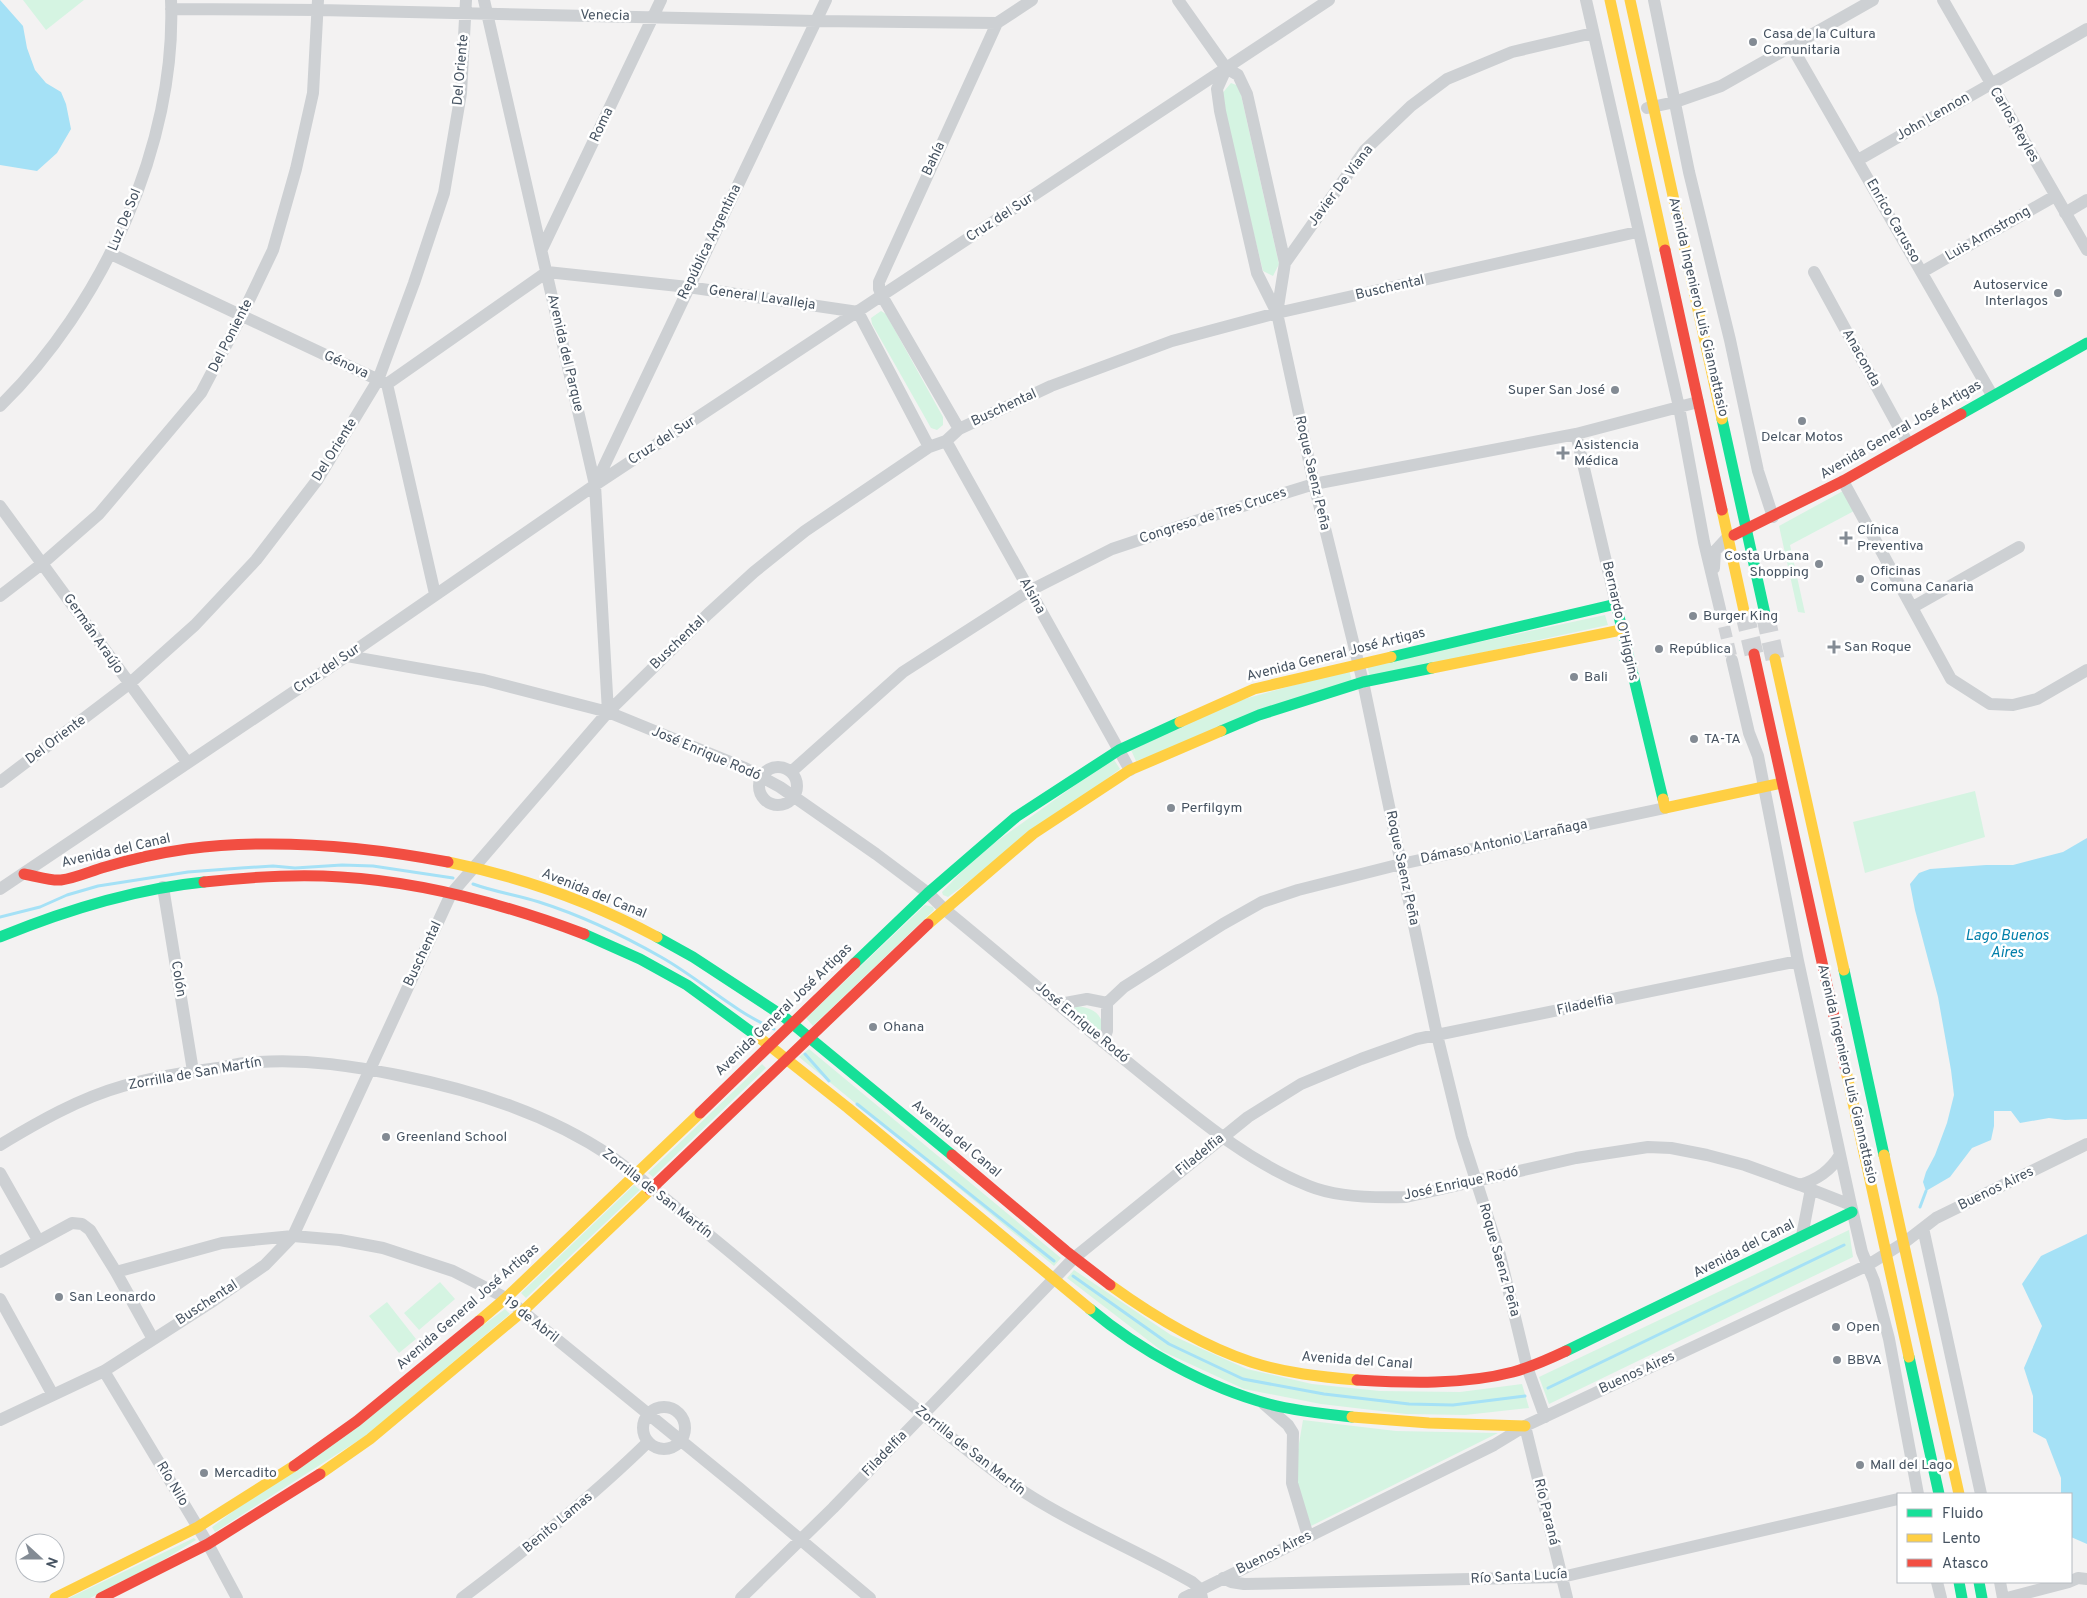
<svg xmlns="http://www.w3.org/2000/svg" width="2087" height="1598" font-family="Overpass,sans-serif">
<style>
.green{fill:#d5f4e2}
.water{fill:#a5e1f6}
.lines{fill:none;stroke-linecap:round;stroke-linejoin:round}
.stream{stroke:#a5e1f6;stroke-width:3}
.street-tunnel{stroke:#d0d2d5;stroke-width:12;stroke-dasharray:12 6;stroke-linecap:butt}
.primary-tunnel{stroke:#d0d2d5;stroke-width:19;stroke-dasharray:19 9;stroke-linecap:butt}
.street{stroke:#cdd0d3;stroke-width:12}
.fast{stroke:#16e098;stroke-width:11}
.slow{stroke:#ffcf43;stroke-width:11}
.jam{stroke:#f24e42;stroke-width:11}
.poi-dot{fill:#838b94;stroke:#fff;stroke-width:2}
.labels{text-anchor:middle;dominant-baseline:central;stroke-width:5;stroke-linejoin:round;paint-order:stroke}
.street-label{font-size:14px;fill:#465361;stroke:#fff}
.poi-label{font-size:14px;fill:#465361;stroke:#fff;text-anchor:start}
.water-label{font-size:15px;font-style:italic;fill:#027faa;stroke:#fff}
</style>
<rect width="100%" height="100%" fill="#f3f2f2"/>
<path class="green" d="M 23,0 L 84,0 L 46,30 Z
M 1231,83 L 1239,86 L 1279,264 L 1273,276 L 1263,271 L 1220,96 Z
M 881,311 L 886,314 L 943,417 L 943,425 L 937,430 L 931,428 L 872,324 L 871,318 Z
M 1843,491 L 1854,511 L 1790,545 L 1805,613 L 1798,612 L 1779,526 Z
M 1605,615 L 1608,625 L 1370,677 L 1367,666 Z
M 1349,670 L 1352,681 L 1136,761 L 1131,750 L 1237,701 Z
M 1113,758 L 1120,769 L 948,897 L 943,895 L 942,892 L 979,854 Z
M 1975,791 L 1985,837 L 1865,873 L 1853,822 Z
M 925,905 L 933,907 L 934,910 L 813,1026 L 806,1018 Z
M 1078,1006 C 1091,1008 1101,1012 1103,1027 L 1099,1032 L 1072,1009 Z
M 809,1049 L 1061,1258 L 1054,1266 L 799,1057 Z
M 762,1064 L 766,1068 L 653,1177 L 648,1173 Z
M 634,1185 L 640,1190 L 526,1298 L 521,1293 Z
M 1849,1230 L 1853,1257 L 1549,1404 L 1539,1377 Z
M 1074,1270 L 1171,1335 L 1247,1369 L 1312,1384 L 1380,1391 L 1460,1392 L 1522,1384 L 1529,1408 L 1465,1415 L 1406,1414 L 1321,1404 L 1244,1389 L 1162,1351 L 1067,1278 Z
M 440,1282 L 455,1299 L 419,1330 L 404,1313 Z
M 387,1302 L 416,1339 L 399,1353 L 369,1316 Z
M 505,1309 L 510,1314 L 367,1435 L 215,1532 L 212,1527 Z
M 1303,1420 L 1396,1431 L 1498,1433 L 1309,1527 L 1293,1479 Z
M 194,1538 L 196,1540 L 137,1576 L 90,1598 L 69,1598 Z"/>
<path class="water" d="M 0,0 L 23,26 L 27,48 L 35,70 L 46,83 L 61,92 L 66,104 L 71,129 L 57,153 L 37,171 L 0,165 Z
M 2087,838 L 2087,1119 L 2065,1120 L 2049,1118 L 2020,1123 L 2011,1111 L 1994,1111 L 1994,1126 L 1991,1140 L 1972,1148 L 1950,1177 L 1926,1191 L 1923,1182 L 1926,1172 L 1935,1155 L 1947,1123 L 1954,1095 L 1951,1070 L 1938,997 L 1915,910 L 1910,884 L 1919,873 L 1930,869 L 1986,865 L 2013,865 L 2063,852 Z
M 2087,1234 L 2087,1544 L 2071,1537 L 2071,1494 L 2061,1494 L 2061,1478 L 2046,1439 L 2033,1432 L 2033,1396 L 2024,1368 L 2042,1326 L 2022,1284 L 2041,1256 Z"/>
<g class="lines">
<path class="stream" d="M 473,884 C 495,892 517,895 539,902 C 580,915 624,936 661,957 C 700,979 733,1011 774,1029
M 0,917 L 40,907 L 67,895 L 98,886 L 188,872 L 241,868 L 273,866 L 295,868 L 342,865 L 373,866 L 453,878
M 805,1054 L 829,1081
M 857,1104 L 1054,1261
M 1920,1207 L 1926,1191
M 1073,1276 L 1169,1344 L 1243,1379 L 1324,1394 L 1409,1404 L 1453,1405 L 1525,1396
M 1548,1388 L 1844,1245"/>
<path class="street-tunnel" d="M 1720,609 L 1732,660"/>
<path class="primary-tunnel" d="M 1744,611 L 1754,654
M 1765,614 L 1775,659"/>
<path class="street" d="M 484,0 L 595,485 L 608,712
M 1178,0 L 1226,68 L 1238,75 L 1247,94 L 1285,263 L 1277,313
M 1586,0 L 1679,407 L 1704,542 L 1720,609
M 1654,0 L 1689,172 L 1730,340 L 1758,471 L 1773,517
M 1943,0 L 2087,250
M 171,9 L 319,10 L 816,21 L 997,23 L 1032,0
M 1792,47 L 1992,395
M 1226,69 L 1217,89 L 1220,111 L 1257,273 L 1277,313 L 1314,484 L 1363,682 L 1437,1035 L 1462,1137 L 1500,1255 L 1527,1367 L 1545,1417
M 1647,108 L 1675,102 L 1721,86 L 1873,0
M 1858,160 L 2087,29
M 2065,213 L 2087,200
M 542,249 L 661,0
M 111,254 L 385,383
M 1285,263 L 1365,150 L 1411,106 L 1447,79 L 1512,52 L 1593,33
M 1814,272 L 1908,444
M 1922,272 L 2055,196
M 387,384 L 547,272 L 688,287 L 858,312 L 929,447
M 387,384 L 435,594
M 0,406 C 102,306 177,145 171,0
M 959,429 L 882,296 L 879,289 L 879,282 L 997,23
M 1576,434 L 1616,604
M 946,441 L 1130,770
M 1843,481 L 1951,679 L 1990,704 L 2013,705 L 2037,699 L 2087,670
M 595,485 L 826,0
M 0,506 L 187,762
M 1714,568 L 1715,551 L 1727,538
M 0,596 L 43,563 L 99,514 L 201,393 L 241,317 L 273,250 L 296,169 L 313,93 L 318,0
M 1913,607 L 2019,547
M 347,656 L 484,680 L 608,712 L 745,768 L 780,787 L 876,854 L 928,893 L 944,909 C 1014,966 1081,1025 1151,1081 C 1201,1121 1249,1162 1309,1186 C 1336,1197 1378,1198 1406,1197 L 1576,1158 L 1648,1147 L 1671,1148 L 1707,1155 L 1745,1165 L 1800,1185 L 1851,1205
M 1732,660 L 1749,733 L 1758,756 L 1798,961 L 1851,1205 L 1862,1252 L 1874,1281 L 1889,1339 L 1918,1494
M759 786a19 19 0 1 1 38 0a19 19 0 1 1-38 0Z
M 791,772 L 903,672 L 1029,591 L 1112,549 L 1217,514 L 1314,484 L 1576,434 L 1698,402
M 0,782 L 129,684 L 195,625 L 256,560 L 318,479 L 378,380 L 414,283 L 444,193 L 461,93 L 466,0
M 163,887 L 193,1071
M 0,889 L 347,656 L 595,485 L 1329,0
M 1107,1003 L 1124,987 L 1223,924 L 1262,902 L 1298,890 L 1401,864 L 1665,808
M 1060,1004 L 1087,999 L 1107,1003 L 1107,1031 L 1103,1042
M 0,1145 C 38,1122 80,1098 123,1086 C 154,1077 187,1072 218,1068 C 231,1065 245,1062 259,1062 C 309,1059 353,1066 402,1076 C 476,1091 548,1114 612,1157 C 645,1181 677,1208 708,1234 C 804,1312 896,1396 994,1471 C 1055,1518 1126,1544 1192,1582 L 1200,1589 L 1202,1598
M 0,1173 L 38,1240
M 1800,1185 C 1818,1179 1830,1171 1840,1155
M 1923,1228 L 1981,1494
M 1802,1236 L 1811,1189
M 0,1262 L 72,1223 L 82,1224 L 90,1230 L 116,1272 L 153,1339
M 116,1272 L 222,1243 L 293,1236 L 340,1240 L 383,1248 L 453,1271 L 506,1298 L 739,1488 L 870,1598
M 0,1299 L 53,1395
M 104,1371 L 208,1544 L 237,1598
M 1264,1404 L 1288,1425 L 1293,1433 L 1292,1483 L 1308,1536
M643 1428a21 21 0 1 1 42 0a21 21 0 1 1-42 0Z
M 0,1420 L 104,1371 L 210,1303 L 265,1265 L 293,1236 L 451,894 L 608,712 L 708,614 L 754,572 L 805,531 L 929,447 L 946,441 L 959,429 L 1051,386 L 1172,341 L 1277,313 L 1637,232
M 1525,1426 L 1567,1598
M 1223,1578 L 1231,1582 L 1244,1584 L 1562,1577 L 1898,1499
M 2071,1581 L 2078,1578 L 2087,1579
M 1937,1582 L 1941,1598
M 2000,1582 L 2003,1598
M 462,1598 C 527,1549 590,1499 648,1442
M 741,1598 L 833,1508 L 1074,1258 L 1248,1117 L 1301,1084 L 1361,1059 L 1417,1039 L 1798,961
M 1184,1598 L 1494,1445 L 1525,1426 L 1868,1265 L 1905,1242 L 1936,1218 L 2087,1144
M 2007,1598 L 2069,1582"/>
<path class="fast" d="M 1961,414 L 2087,343
M 1722,419 L 1765,614
M 1391,657 L 1616,604 L 1663,799
M 1221,731 L 1259,715 L 1363,682 L 1432,668
M 584,934 L 640,959 L 687,985 L 761,1039
M 0,937 C 66,910 133,889 204,882
M 657,937 L 693,957 L 783,1016 L 952,1155
M 855,963 L 928,893 L 1016,817 L 1119,750 L 1180,722
M 1844,970 L 1884,1155
M 1090,1309 C 1139,1350 1208,1388 1269,1404 C 1296,1411 1324,1414 1352,1417
M 1566,1351 L 1852,1212
M 1909,1357 L 1939,1494
M 1959,1582 L 1962,1598
M 1979,1582 L 1982,1598"/>
<path class="slow" d="M 1610,0 L 1665,250
M 1630,0 L 1722,419
M 1722,510 L 1744,611
M 1775,659 L 1844,970
M 1432,668 L 1621,630
M 1180,722 L 1254,689 L 1391,657
M 1663,799 L 1665,808 L 1782,783
M 448,862 C 521,877 592,902 657,937
M 928,924 L 1033,834 L 1130,770 L 1221,731
M 761,1039 L 848,1108 L 1090,1309
M 1846,1071 L 1909,1357
M 1884,1155 L 1959,1494
M 1110,1285 C 1153,1316 1200,1345 1251,1362 C 1285,1373 1321,1377 1357,1380
M 479,1321 L 506,1298 L 700,1113
M 1352,1417 L 1429,1423 L 1525,1426
M 320,1474 L 370,1439 L 523,1311 L 650,1190
M 55,1598 L 198,1527 L 294,1466"/>
<path class="jam" d="M 1665,250 L 1722,510
M 1734,535 L 1843,481 L 1961,414
M 1754,654 L 1846,1071
M 24,874 C 36,876 50,881 61,880 C 76,878 91,871 105,867 C 132,859 159,853 187,849 C 273,838 363,846 448,862
M 204,882 C 249,877 295,874 341,877 C 423,882 507,905 584,934
M 700,1113 L 855,963
M 952,1155 L 1066,1251 L 1110,1285
M 650,1190 L 928,924
M 1357,1380 C 1407,1383 1463,1385 1513,1372 C 1531,1367 1549,1359 1566,1351
M 294,1466 L 357,1421 L 479,1321
M 101,1598 L 208,1544 L 320,1474"/>
</g>
<g class="poi-dot">
<circle cx="1753" cy="42" r="5"/>
<circle cx="2058" cy="293" r="5"/>
<circle cx="1615" cy="390" r="5"/>
<circle cx="1802" cy="421" r="5"/>
<path d="M1560.5 445.5h5v5h5v5h-5v5h-5v-5h-5v-5h5z"/>
<path d="M1843.5 530.5h5v5h5v5h-5v5h-5v-5h-5v-5h5z"/>
<circle cx="1819" cy="564" r="5"/>
<circle cx="1860" cy="579" r="5"/>
<circle cx="1693" cy="616" r="5"/>
<path d="M1831.5 639.5h5v5h5v5h-5v5h-5v-5h-5v-5h5z"/>
<circle cx="1659" cy="649" r="5"/>
<circle cx="1574" cy="677" r="5"/>
<circle cx="1694" cy="739" r="5"/>
<circle cx="1171" cy="808" r="5"/>
<circle cx="873" cy="1027" r="5"/>
<circle cx="386" cy="1137" r="5"/>
<circle cx="59" cy="1297" r="5"/>
<circle cx="1836" cy="1327" r="5"/>
<circle cx="1837" cy="1360" r="5"/>
<circle cx="1860" cy="1465" r="5"/>
<circle cx="204" cy="1473" r="5"/>
</g>
<g class="labels">
<g class="street-label">
<text transform="translate(605 16) rotate(1)">Venecia</text>
<text transform="translate(461 70) rotate(-85)">Del Oriente</text>
<text transform="translate(1933 117) rotate(-30)">John Lennon</text>
<text transform="translate(602 125) rotate(-65)">Roma</text>
<text transform="translate(2014 125) rotate(60)">Carlos Reyles</text>
<text transform="translate(934 159) rotate(-65)">Bahía</text>
<text transform="translate(1341 186) rotate(-53)">Javier De Viana</text>
<text transform="translate(1000 218) rotate(-33)">Cruz del Sur</text>
<text transform="translate(125 220) rotate(-68)">Luz De Sol</text>
<text transform="translate(1893 221) rotate(60)">Enrico Carusso</text>
<text transform="translate(1988 234) rotate(-30)">Luis Armstrong</text>
<text transform="translate(710 242) rotate(-64)">República Argentina</text>
<text transform="translate(1390 288) rotate(-13)">Buschental</text>
<text transform="translate(762 298) rotate(8)">General Lavalleja</text>
<text transform="translate(1698 307) rotate(77)">Avenida Ingeniero Luis Giannattasio</text>
<text transform="translate(231 336) rotate(-63)">Del Poniente</text>
<text transform="translate(565 353) rotate(77)">Avenida del Parque</text>
<text transform="translate(1861 358) rotate(61)">Anaconda</text>
<text transform="translate(346 365) rotate(25)">Génova</text>
<text transform="translate(1004 408) rotate(-25)">Buschental</text>
<text transform="translate(1901 430) rotate(-30)">Avenida General José Artigas</text>
<text transform="translate(662 441) rotate(-33)">Cruz del Sur</text>
<text transform="translate(335 450) rotate(-58)">Del Oriente</text>
<text transform="translate(1312 473) rotate(77)">Roque Saenz Peña</text>
<text transform="translate(1213 516) rotate(-18)">Congreso de Tres Cruces</text>
<text transform="translate(1032 596) rotate(61)">Alsina</text>
<text transform="translate(1620 621) rotate(77)">Bernardo O'Higgins</text>
<text transform="translate(93 634) rotate(55)">Germán Araújo</text>
<text transform="translate(678 643) rotate(-44)">Buschental</text>
<text transform="translate(1336 655) rotate(-14)">Avenida General José Artigas</text>
<text transform="translate(327 669) rotate(-34)">Cruz del Sur</text>
<text transform="translate(56 740) rotate(-37)">Del Oriente</text>
<text transform="translate(706 754) rotate(23)">José Enrique Rodó</text>
<text transform="translate(1504 842) rotate(-12)">Dámaso Antonio Larrañaga</text>
<text transform="translate(116 851) rotate(-13)">Avenida del Canal</text>
<text transform="translate(1402 868) rotate(78)">Roque Saenz Peña</text>
<text transform="translate(594 894) rotate(22)">Avenida del Canal</text>
<text transform="translate(423 954) rotate(-65)">Buschental</text>
<text transform="translate(178 979) rotate(81)">Colón</text>
<text transform="translate(1585 1005) rotate(-12)">Filadelfia</text>
<text transform="translate(784 1010) rotate(-44)">Avenida General José Artigas</text>
<text transform="translate(1082 1023) rotate(40)">José Enrique Rodó</text>
<text transform="translate(195 1074) rotate(-10)">Zorrilla de San Martín</text>
<text transform="translate(1847 1074) rotate(77)">Avenida Ingeniero Luis Giannattasio</text>
<text transform="translate(956 1139) rotate(40)">Avenida del Canal</text>
<text transform="translate(1200 1155) rotate(-39)">Filadelfia</text>
<text transform="translate(1461 1184) rotate(-12)">José Enrique Rodó</text>
<text transform="translate(1996 1189) rotate(-26)">Buenos Aires</text>
<text transform="translate(657 1194) rotate(38)">Zorrilla de San Martín</text>
<text transform="translate(1744 1249) rotate(-27)">Avenida del Canal</text>
<text transform="translate(1499 1260) rotate(74)">Roque Saenz Peña</text>
<text transform="translate(207 1303) rotate(-33)">Buschental</text>
<text transform="translate(468 1307) rotate(-41)">Avenida General José Artigas</text>
<text transform="translate(531 1320) rotate(38)">19 de Abril</text>
<text transform="translate(1357 1361) rotate(4)">Avenida del Canal</text>
<text transform="translate(1637 1373) rotate(-25)">Buenos Aires</text>
<text transform="translate(970 1451) rotate(38)">Zorrilla de San Martín</text>
<text transform="translate(885 1454) rotate(-46)">Filadelfia</text>
<text transform="translate(172 1484) rotate(59)">Río Nilo</text>
<text transform="translate(1546 1512) rotate(76)">Río Paraná</text>
<text transform="translate(558 1523) rotate(-40)">Benito Lamas</text>
<text transform="translate(1274 1553) rotate(-26)">Buenos Aires</text>
<text transform="translate(1519 1577) rotate(-3)">Río Santa Lucía</text>
</g>
<g class="poi-label">
<text x="1763" y="34">Casa de la Cultura<tspan x="1763" dy="16">Comunitaria</tspan></text>
<text x="2048" y="285" text-anchor="end">Autoservice<tspan x="2048" dy="16">Interlagos</tspan></text>
<text x="1605" y="390" text-anchor="end">Super San José</text>
<text x="1802" y="437" text-anchor="middle">Delcar Motos</text>
<text x="1574" y="445">Asistencia<tspan x="1574" dy="16">Médica</tspan></text>
<text x="1857" y="530">Clínica<tspan x="1857" dy="16">Preventiva</tspan></text>
<text x="1809" y="556" text-anchor="end">Costa Urbana<tspan x="1809" dy="16">Shopping</tspan></text>
<text x="1870" y="571">Oficinas<tspan x="1870" dy="16">Comuna Canaria</tspan></text>
<text x="1703" y="616">Burger King</text>
<text x="1844" y="647">San Roque</text>
<text x="1669" y="649">República</text>
<text x="1584" y="677">Bali</text>
<text x="1704" y="739">TA-TA</text>
<text x="1181" y="808">Perfilgym</text>
<text x="883" y="1027">Ohana</text>
<text x="396" y="1137">Greenland School</text>
<text x="69" y="1297">San Leonardo</text>
<text x="1846" y="1327">Open</text>
<text x="1847" y="1360">BBVA</text>
<text x="1870" y="1465">Mall del Lago</text>
<text x="214" y="1473">Mercadito</text>
</g>
<g class="water-label">
<text x="2007" y="936">Lago Buenos<tspan x="2007" dy="17">Aires</tspan></text>
</g>
</g>
<rect x="1897" y="1493" width="175" height="90" fill="#ffffff" stroke="#b5bac0"/>
<rect x="1907" y="1509" width="25" height="8" fill="#16e098" stroke="#b5bac0"/>
<text x="1942" y="1518" font-size="15" fill="#465361">Fluido</text>
<rect x="1907" y="1534" width="25" height="8" fill="#ffcf43" stroke="#b5bac0"/>
<text x="1942" y="1543" font-size="15" fill="#465361">Lento</text>
<rect x="1907" y="1559" width="25" height="8" fill="#f24e42" stroke="#b5bac0"/>
<text x="1942" y="1568" font-size="15" fill="#465361">Atasco</text>
<g transform="translate(40 1558) rotate(111)"><circle r="24" fill="#ffffff" stroke="#b5bac0"/>
<path d="M0-4L9 19L0 12L-9 19Z" fill="#838b94"/>
<text y="-8" font-size="14" font-weight="bold" text-anchor="middle" fill="#465361">N</text>
</g>
</svg>
